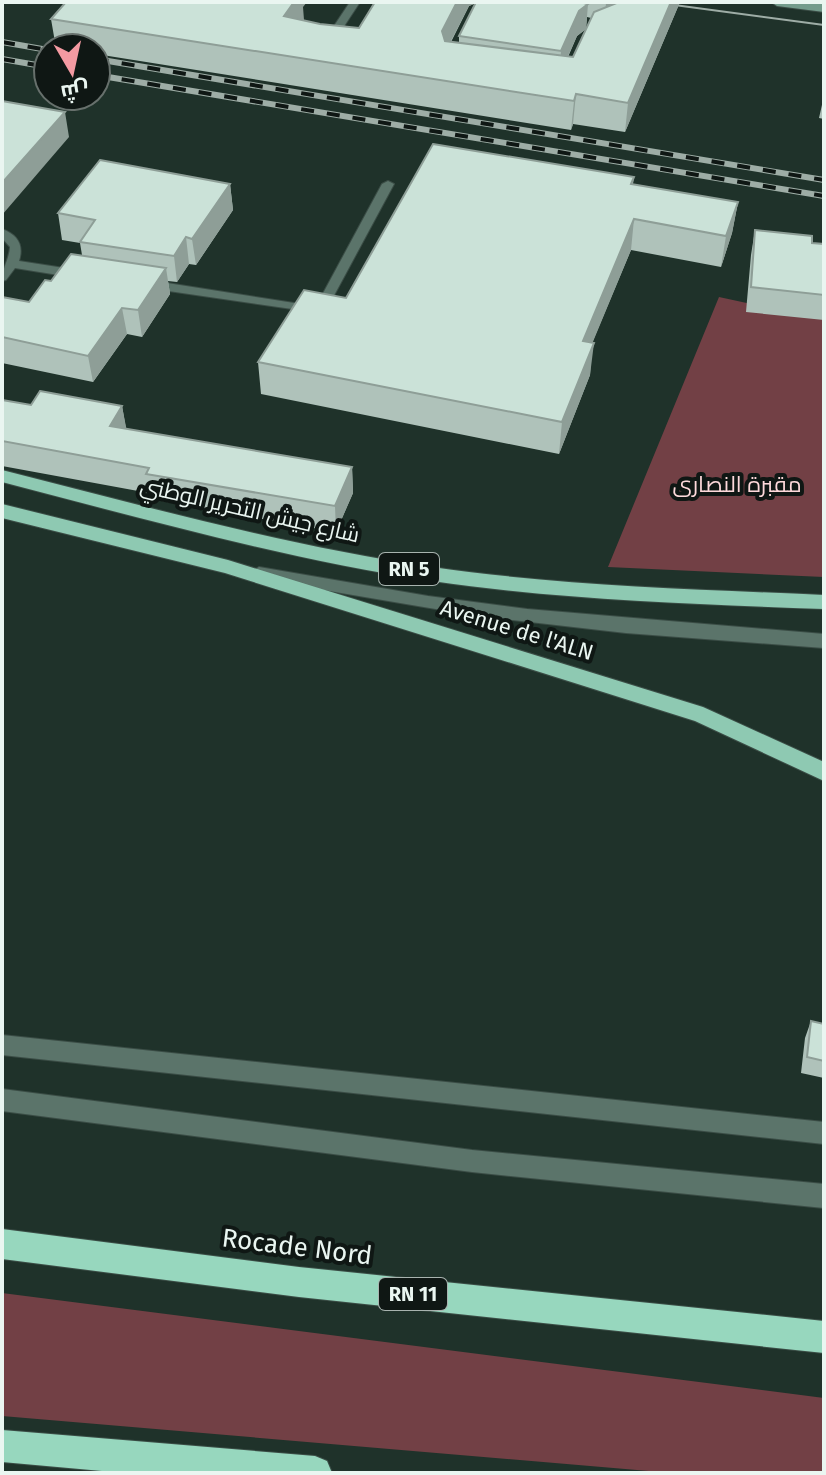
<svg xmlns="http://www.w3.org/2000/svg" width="826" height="1475" font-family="'Fira Sans',Cairo,sans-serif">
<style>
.green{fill:#724045}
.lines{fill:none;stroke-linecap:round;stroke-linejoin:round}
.service-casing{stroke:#3b4d46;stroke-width:2}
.tertiary-casing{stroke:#3b4d46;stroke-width:2}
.secondary-casing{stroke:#3b4d46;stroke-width:2}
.trunk-casing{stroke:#3b4d46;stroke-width:2}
.motorway-casing{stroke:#3b4d46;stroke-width:2}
.service{fill:#5b746a;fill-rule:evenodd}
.tertiary{fill:#5b746a;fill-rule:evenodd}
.secondary{fill:#749c8c;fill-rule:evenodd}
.trunk{fill:#8ec9b2;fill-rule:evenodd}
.motorway{fill:#97d7be;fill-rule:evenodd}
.tram{stroke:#9eada6;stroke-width:2}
.rail-casing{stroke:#9eada6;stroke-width:6}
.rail{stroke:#0f1714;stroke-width:4;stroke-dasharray:13;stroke-linecap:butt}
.wall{fill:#afc2ba;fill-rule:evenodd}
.shaded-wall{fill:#8e9e97}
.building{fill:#cbe2d8;stroke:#8e9e97;stroke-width:2}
.labels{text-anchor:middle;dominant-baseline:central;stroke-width:8;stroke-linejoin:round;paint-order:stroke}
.shield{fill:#0f1714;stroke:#a8b3af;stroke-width:2}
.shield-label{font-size:20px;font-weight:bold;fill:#eaf6f1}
.park-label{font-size:22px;fill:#fed9db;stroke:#0f1714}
.street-label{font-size:22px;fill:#eaf6f1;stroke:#0f1714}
.near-street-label{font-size:26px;fill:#eaf6f1;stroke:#0f1714}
</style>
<rect width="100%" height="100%" fill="#1f322a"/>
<path class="green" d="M 719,297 L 820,319 L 824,305 L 824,577 L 608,567 Z
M 2,1293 L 824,1398 L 824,1473 L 672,1473 L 2,1416 Z"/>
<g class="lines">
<g class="service-casing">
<path id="service" d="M 350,2 L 360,2 L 331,46 L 323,46 L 322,44 Z
M 388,181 L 394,184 L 331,301 L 313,312 L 148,288 L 142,284 L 148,280 L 307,305 L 320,299 L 382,184 Z
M 2,229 C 18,235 24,245 19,261 L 77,270 L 83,274 L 77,278 L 15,268 L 6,280 L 2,281 C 2,268 9,260 10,247 L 2,238 Z"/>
</g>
<g class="tertiary-casing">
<path id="tertiary" d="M 259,567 L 428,596 L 527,609 L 824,634 L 824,648 L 626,633 L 477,616 L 253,578 L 250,573 Z
M 2,1035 L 824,1122 L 824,1144 L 2,1055 Z
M 2,1089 L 472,1150 L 824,1184 L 824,1208 L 472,1172 L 2,1111 Z"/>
</g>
<g class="secondary-casing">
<path id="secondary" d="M 771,2 L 824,4 L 824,12 L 777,6 Z"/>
</g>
<g class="trunk-casing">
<path id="trunk" d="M 2,470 C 144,506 287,546 432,567 C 562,586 693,589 824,595 L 824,609 C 693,604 562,600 432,581 C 287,559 144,519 2,482 Z
M 2,504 L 228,560 L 703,707 L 824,762 L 824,781 L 695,721 L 225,573 L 2,518 Z"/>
</g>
<g class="motorway-casing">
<path id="motorway" d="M 2,1229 L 299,1267 L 824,1321 L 824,1353 L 299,1297 L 2,1259 Z
M 2,1430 L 315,1456 L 327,1461 L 332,1473 L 124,1473 L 2,1462 Z"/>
</g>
<use href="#service" class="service"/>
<use href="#tertiary" class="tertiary"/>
<use href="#secondary" class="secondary"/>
<use href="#trunk" class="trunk"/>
<use href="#motorway" class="motorway"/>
<path class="tram" d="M 652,2 L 824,25"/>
<g class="rail-casing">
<path id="rail" d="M 2,42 L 48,50
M 2,59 L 48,67
M 96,59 L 824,180
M 96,75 L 824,196"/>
</g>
<use href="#rail" class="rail"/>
</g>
<path class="wall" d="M 375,2 L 680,2 L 625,132 L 573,124 L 571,130 L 96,54 L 96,48 L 56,48 L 51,19 L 303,7 L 303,20 L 320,24 L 359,28 ZM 476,3 L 459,36 L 459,43 L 451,42 L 469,6 ZM 587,17 L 591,18 L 573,57 L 568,57 L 577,36 L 586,29 Z
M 824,96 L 824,119 L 819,118 Z
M 634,177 L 633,184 L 738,202 L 732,233 L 721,267 L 631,250 L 592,343 L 590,375 L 559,454 L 261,394 L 258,362 L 346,298 Z
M 230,184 L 233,210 L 196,265 L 189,264 L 177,282 L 168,281 L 170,294 L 142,337 L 127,334 L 93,382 L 2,363 L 2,297 L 29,302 L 51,281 L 82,255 L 80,243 L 62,240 L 58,213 Z
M 755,230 L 812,243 L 824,244 L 824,320 L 746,312 L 751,255 Z
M 2,400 L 31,405 L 122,406 L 126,429 L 352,467 L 353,493 L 336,532 L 150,499 L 149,493 L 2,466 Z
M 811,1021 L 824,1024 L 824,1078 L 801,1073 L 805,1038 Z"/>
<path class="shaded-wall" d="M 294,2 L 307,2 L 303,7 L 304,20 L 286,44 L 284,16 Z
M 457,2 L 479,2 L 469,6 L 441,60 L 442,31 Z
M 606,2 L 627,2 L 605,21 Z
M 671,2 L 680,2 L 625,132 L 628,103 Z
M 588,4 L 586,29 L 577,36 L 559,76 L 561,51 L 579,11 Z
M 576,94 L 573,124 L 571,130 L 574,101 Z
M 65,112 L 69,137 L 2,215 L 2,183 Z
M 230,184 L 233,210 L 196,265 L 192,239 Z
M 738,202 L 732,233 L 721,267 L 726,236 Z
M 634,219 L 631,250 L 580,373 L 583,341 Z
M 186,237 L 189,264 L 177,282 L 174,256 Z
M 166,268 L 170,294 L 142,337 L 138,310 Z
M 122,308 L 127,334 L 93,382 L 88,356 Z
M 594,343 L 590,375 L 559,454 L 562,422 Z
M 122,406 L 127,432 L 110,426 Z
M 352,467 L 353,493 L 336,532 L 335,506 Z"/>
<path class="building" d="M 66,2 L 294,2 L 284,16 L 320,24 L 359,28 L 375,2 L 457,2 L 442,31 L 445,41 L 573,57 L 594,12 L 619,2 L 671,2 L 628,103 L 576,94 L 574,101 L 51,19 Z
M 476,2 L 579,2 L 588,4 L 579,11 L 561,51 L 459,36 Z
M 2,101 L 65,112 L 2,183 Z
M 433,144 L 634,177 L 631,184 L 738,202 L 726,236 L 634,219 L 583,341 L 594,343 L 562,422 L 258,362 L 304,290 L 346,298 Z
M 100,160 L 230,184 L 192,239 L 186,237 L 174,256 L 80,242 L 95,220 L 58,213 Z
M 755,230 L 812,236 L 812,243 L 824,244 L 824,295 L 751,287 Z
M 71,254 L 166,268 L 138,310 L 122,308 L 88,356 L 2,337 L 2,297 L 29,302 L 45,280 L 51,281 Z
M 40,391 L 122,406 L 110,426 L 352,467 L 335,506 L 146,474 L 149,468 L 2,441 L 2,400 L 31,405 Z
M 811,1021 L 824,1024 L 824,1061 L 807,1057 Z"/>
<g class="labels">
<g class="shield">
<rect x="379" y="553" width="60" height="32" rx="6"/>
<rect x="379" y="1278" width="68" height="32" rx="6"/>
</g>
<g class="shield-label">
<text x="409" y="569">RN 5</text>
<text x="413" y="1294">RN 11</text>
</g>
<g class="park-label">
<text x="737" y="484">مقبرة النصارى</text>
</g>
<g class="street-label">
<text transform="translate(250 510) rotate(13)">شارع جيش التحرير الوطني</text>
<text transform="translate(517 630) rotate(17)">Avenue de l'ALN</text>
</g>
<g class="near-street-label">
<text transform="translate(297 1247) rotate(7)">Rocade Nord</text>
</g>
</g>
<rect width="826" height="1475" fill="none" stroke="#eaf6f1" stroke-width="8"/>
<g transform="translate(72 72) rotate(171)"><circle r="38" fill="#0f1714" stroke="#67706c" stroke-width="2"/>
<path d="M0-6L14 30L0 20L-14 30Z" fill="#f49aa2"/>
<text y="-12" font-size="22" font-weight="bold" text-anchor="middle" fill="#eaf6f1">ش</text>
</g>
</svg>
